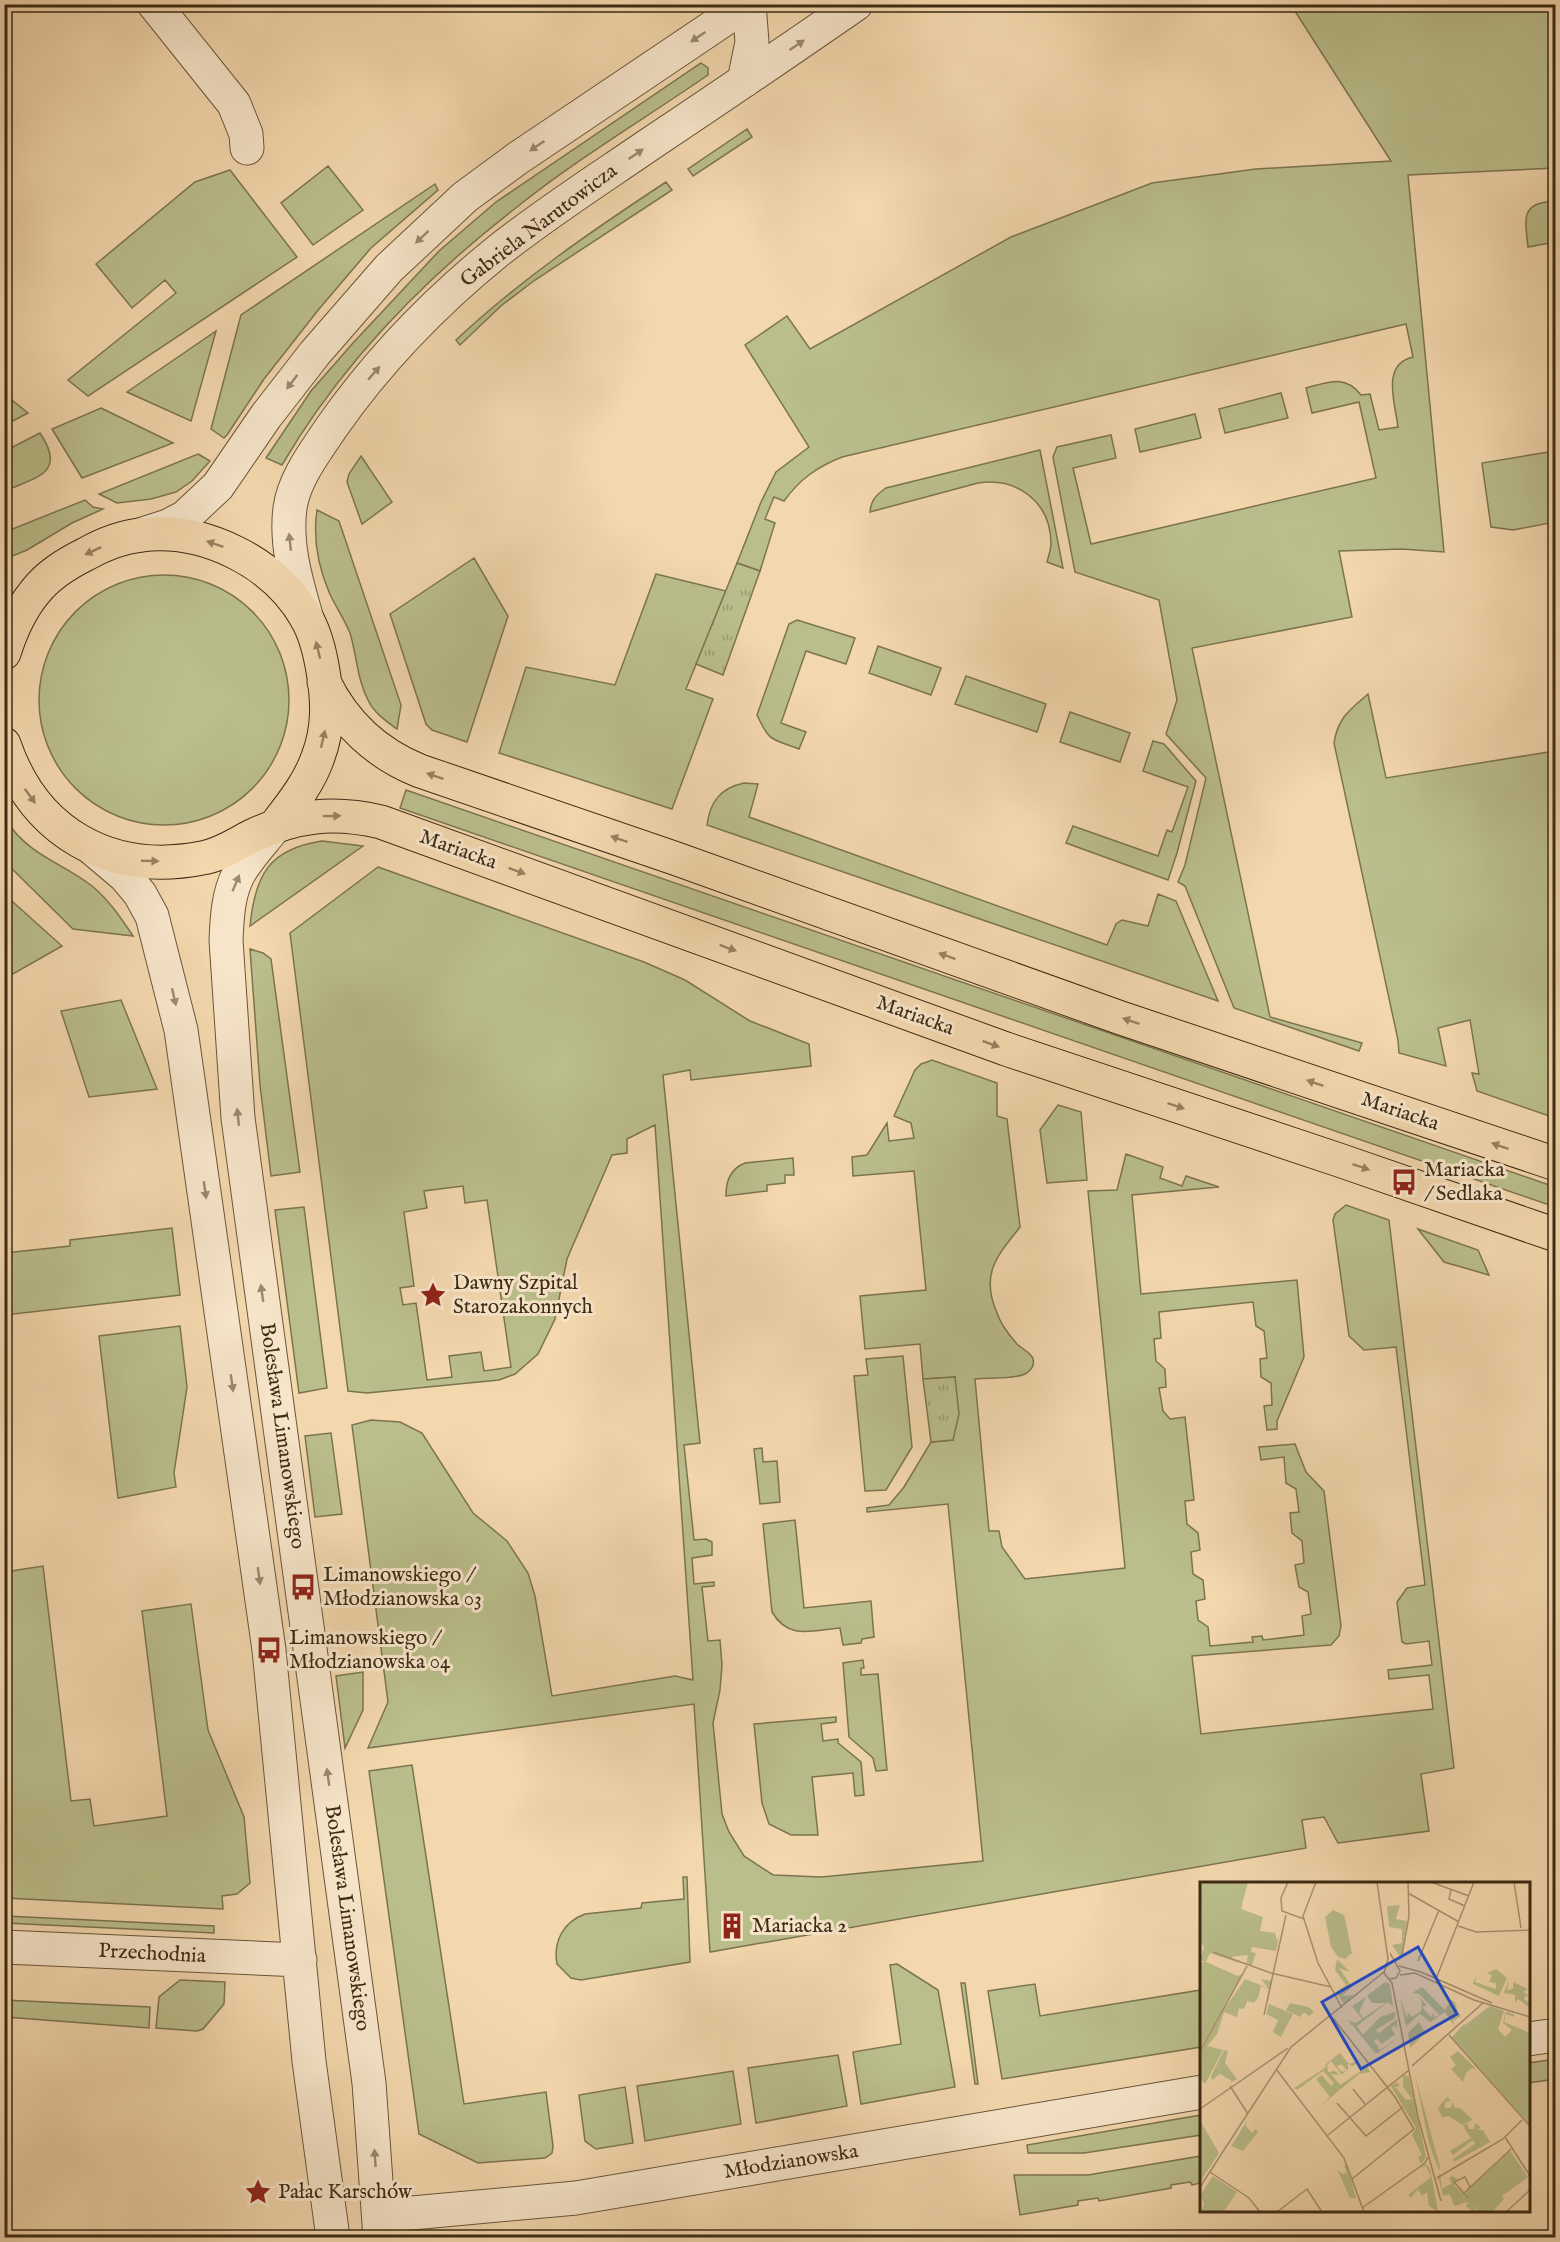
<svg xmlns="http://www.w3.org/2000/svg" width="1560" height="2242" font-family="'IM FELL English',serif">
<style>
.green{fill:#babe8b;stroke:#7c7450;stroke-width:1.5;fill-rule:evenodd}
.park{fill:url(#park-tufts);stroke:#7c7450;stroke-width:1.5}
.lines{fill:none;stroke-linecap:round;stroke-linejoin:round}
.minor-casing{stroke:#6a563a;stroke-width:35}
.major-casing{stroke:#3d2b14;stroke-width:35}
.minor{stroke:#f7e5ca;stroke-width:33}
.major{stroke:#f3d7ad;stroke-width:33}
.oneway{fill:#9a886f}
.oneway2{fill:#988160}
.labels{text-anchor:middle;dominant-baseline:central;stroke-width:6;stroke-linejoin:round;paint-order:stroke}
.street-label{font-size:21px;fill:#3d2b14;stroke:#f7e5ca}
.poi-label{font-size:21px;fill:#3d2b14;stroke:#f7e5ca;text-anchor:start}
.inset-road{fill:none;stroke:#aa9270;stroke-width:1.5}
.view{fill:#1d4ed8;fill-opacity:0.15;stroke:#1d4ed8;stroke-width:3}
.inset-edge{fill:none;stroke:#3d2b14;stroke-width:3}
</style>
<defs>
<pattern id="park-tufts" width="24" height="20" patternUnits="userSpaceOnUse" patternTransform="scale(1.5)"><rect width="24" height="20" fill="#babe8b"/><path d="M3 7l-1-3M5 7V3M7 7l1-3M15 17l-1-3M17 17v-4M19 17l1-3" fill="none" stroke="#989b70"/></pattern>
</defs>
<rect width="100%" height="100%" fill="#f3d7ad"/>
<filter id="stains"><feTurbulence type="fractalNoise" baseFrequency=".00333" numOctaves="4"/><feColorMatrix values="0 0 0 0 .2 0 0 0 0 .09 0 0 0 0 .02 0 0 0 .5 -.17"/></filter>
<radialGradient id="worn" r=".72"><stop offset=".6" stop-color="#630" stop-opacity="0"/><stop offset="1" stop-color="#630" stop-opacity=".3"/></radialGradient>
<path class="green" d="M 1291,5 L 1549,5 L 1556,35 L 1555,168 L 1408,175 L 1444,552 L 1402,549 L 1339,551 L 1352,617 L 1192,648 L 1270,1017 L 1362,1043 L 1359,1051 L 1234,1008 L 1185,886 L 1178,882 L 1185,865 L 1206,778 L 1166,734 L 1177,700 L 1159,600 L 1075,572 L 1053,457 L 1057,447 L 1111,435 L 1116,458 L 1073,468 L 1091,544 L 1376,478 L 1359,402 L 1312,413 L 1306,388 C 1328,382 1345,374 1361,395 L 1370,394 L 1379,430 L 1398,427 C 1395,403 1381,364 1413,357 L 1406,324 L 842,457 C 817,467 800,479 784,501 L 774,497 L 765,519 L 775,523 L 760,571 L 737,563 L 761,502 L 776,472 L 809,447 L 745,345 L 787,316 L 810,349 L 1011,237 L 1152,183 L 1256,169 L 1391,161 Z
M 701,63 L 708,68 L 708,75 C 644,119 577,159 517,207 C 425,278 341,364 282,465 L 266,458 L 311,391 L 353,343 L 439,251 L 496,202 Z
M 747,129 L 752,137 L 693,176 L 688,169 Z
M 328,166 L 363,210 L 313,245 L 281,203 Z
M 230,170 L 297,257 L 88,396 L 68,380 L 176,293 L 165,280 L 132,308 L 96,264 L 195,182 Z
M 666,182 L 672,190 L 535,280 L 502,305 L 460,345 L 456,340 C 520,280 593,230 666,182 Z
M 435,184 L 438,190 L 371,248 L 319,309 L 264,379 L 227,435 L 224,438 L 211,429 L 241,315 Z
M 1547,202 L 1555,202 L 1555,242 L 1528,247 C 1526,225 1519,205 1547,202 Z
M 216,331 L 191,421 L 127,392 Z
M 1281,393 L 1288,418 L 1225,433 L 1219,409 Z
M 7,396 L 28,413 L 5,425 L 5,397 Z
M 101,408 L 173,443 L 82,478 L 52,429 Z
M 1195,414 L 1201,438 L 1140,452 L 1135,429 Z
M 40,433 C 67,473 37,477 5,491 L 5,451 Z
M 1040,450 L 1063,568 L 1047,562 C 1048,557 1051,550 1051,544 C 1051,502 1017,477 978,483 L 870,512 C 871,500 876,495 886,488 Z
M 1555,451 L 1555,522 L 1513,530 L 1491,527 L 1482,463 Z
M 198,454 L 210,461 L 192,481 L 176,492 L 151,499 L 117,503 L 99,494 Z
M 361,456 L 392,502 L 362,524 L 347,482 L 349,474 Z
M 85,500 L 93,507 L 103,509 L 72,523 L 27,550 L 5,559 L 5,532 Z
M 317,510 L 339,521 L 401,705 L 397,729 C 386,721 374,713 368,700 C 357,679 357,656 350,633 C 344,618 335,606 329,592 C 318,566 313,537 317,510 Z
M 474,558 L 508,616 L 467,742 L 432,730 L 426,724 L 390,614 Z
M 656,574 L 726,591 L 686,689 L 713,699 L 672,809 L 499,753 L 526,667 L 615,685 Z
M39 700a125 125 0 1 1 250 0a125 125 0 1 1-250 0Z
M 797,620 L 855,638 L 846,664 L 806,651 L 781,723 L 806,732 L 799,749 C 771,738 770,743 757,715 L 789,624 Z
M 878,646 L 941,668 L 931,695 L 869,673 Z
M 966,676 L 1046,704 L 1037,732 L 955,704 Z
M 1368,694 L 1386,778 L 1555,751 L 1555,1118 L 1477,1091 L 1472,1073 L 1479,1074 L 1470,1020 L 1438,1028 L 1446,1066 L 1399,1053 L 1398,1040 L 1334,743 C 1338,717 1350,710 1368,694 Z
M 1070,712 L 1130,733 L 1120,762 L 1060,742 Z
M 1153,741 L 1164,744 L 1196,781 L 1177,853 L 1168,880 L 1066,843 L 1073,826 L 1158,856 L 1167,830 L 1172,832 L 1188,787 L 1143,771 Z
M 744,783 L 758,784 L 749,817 L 1107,945 L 1116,924 L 1122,920 L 1148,926 L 1158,894 L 1176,901 L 1218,1001 L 707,825 C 710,801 721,788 744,783 Z
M 406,790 L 1555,1187 L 1555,1207 L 400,808 Z
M 5,819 C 30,857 60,861 92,886 C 109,900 121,918 133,936 L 73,929 L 5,862 Z
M 322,841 L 363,846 L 250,926 C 255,875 269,849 322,841 Z
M 378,867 L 644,962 L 685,980 L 750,1021 L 809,1044 L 811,1066 L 691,1080 L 690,1070 L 663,1075 L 700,1443 L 684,1445 L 694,1540 L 706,1539 L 712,1542 L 712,1555 L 692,1558 L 694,1584 L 714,1582 L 714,1586 L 702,1587 L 708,1641 L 720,1640 L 722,1665 L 720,1690 L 713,1723 L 722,1814 L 729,1832 L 744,1856 L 773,1875 L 822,1877 L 983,1861 L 948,1504 L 867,1512 L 867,1508 L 889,1505 L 904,1487 L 931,1442 L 953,1440 L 955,1377 L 923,1379 L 920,1344 L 865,1349 L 860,1296 L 926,1290 L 914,1171 L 853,1176 L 852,1157 L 867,1155 L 887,1123 L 889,1141 L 914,1138 L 911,1123 L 894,1116 L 915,1070 L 921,1064 L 927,1062 L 932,1060 L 997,1083 L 997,1116 L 1007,1119 L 1020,1227 C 997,1256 980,1274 997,1313 C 1001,1325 1009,1335 1017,1344 C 1022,1349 1032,1353 1033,1359 C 1035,1366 1030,1371 1025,1374 C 1011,1380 989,1377 975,1379 L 989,1531 L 999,1531 L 1002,1547 L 1025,1579 L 1125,1568 L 1088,1191 L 1117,1190 L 1126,1154 L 1163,1167 L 1160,1178 L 1182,1186 L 1186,1176 L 1219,1187 L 1132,1195 L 1141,1294 L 1297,1280 L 1304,1357 L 1277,1421 L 1277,1429 L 1267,1430 L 1264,1406 L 1272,1405 L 1271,1383 L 1261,1377 L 1260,1359 L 1267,1358 L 1264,1331 L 1256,1326 L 1253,1302 L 1159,1312 L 1161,1338 L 1154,1339 L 1156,1361 L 1165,1369 L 1166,1387 L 1159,1388 L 1163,1411 L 1170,1419 L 1185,1417 L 1194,1500 L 1185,1501 L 1187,1524 L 1198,1533 L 1200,1550 L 1191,1552 L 1193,1574 L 1203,1580 L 1205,1599 L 1196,1601 L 1198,1620 L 1208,1627 L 1210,1646 L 1253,1642 L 1252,1637 L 1262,1636 L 1263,1640 L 1304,1635 L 1302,1616 L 1311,1614 L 1308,1592 L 1299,1587 L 1295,1565 L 1304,1563 L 1302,1541 L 1292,1533 L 1290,1513 L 1299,1512 L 1296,1489 L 1286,1483 L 1284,1457 L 1261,1460 L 1259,1447 L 1295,1444 L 1306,1472 L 1324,1491 L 1341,1626 L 1339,1636 L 1331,1645 L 1192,1656 L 1201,1734 L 1433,1709 L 1429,1675 L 1389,1679 L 1388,1670 L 1432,1665 L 1429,1641 L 1406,1644 L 1402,1642 L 1397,1602 L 1407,1588 L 1425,1585 L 1396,1347 L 1364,1350 L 1349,1336 L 1333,1220 L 1335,1214 L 1346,1205 L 1389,1220 L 1454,1768 L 1421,1774 L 1429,1831 L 1338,1843 L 1324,1817 L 1302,1820 L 1306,1848 L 710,1952 L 694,1704 L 368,1748 L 388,1702 L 352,1425 L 371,1420 L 400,1422 L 422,1433 L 473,1513 L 507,1541 L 528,1573 L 535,1596 L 552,1696 L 675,1676 L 693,1680 L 655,1125 L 627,1139 L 627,1153 L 612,1155 L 567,1259 L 555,1319 L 538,1354 L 515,1374 L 499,1380 L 367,1393 L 348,1391 L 290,933 ZM 463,1186 L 465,1203 L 487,1200 L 511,1367 L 484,1371 L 481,1352 L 449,1356 L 452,1377 L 427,1380 L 416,1303 L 403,1305 L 400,1288 L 414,1286 L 404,1212 L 427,1208 L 424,1191 Z
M 4,894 L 62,946 L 13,974 L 5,969 Z
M 250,949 L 263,953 L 271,959 L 300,1172 L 271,1176 L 260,1085 Z
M 121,1000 L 157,1089 L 89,1097 L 61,1011 Z
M 1058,1105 L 1081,1112 L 1087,1180 L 1047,1183 L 1040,1130 Z
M 793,1158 L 794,1175 L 785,1175 L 785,1183 L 767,1185 L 767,1191 L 726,1196 C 726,1181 730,1169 745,1163 Z
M 304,1207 L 327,1388 L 299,1393 L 275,1210 Z
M 172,1228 L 180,1295 L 5,1315 L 5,1253 L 70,1246 L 70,1240 Z
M 1418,1229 L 1478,1250 L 1489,1275 L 1444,1262 Z
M 180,1326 L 187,1387 L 174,1473 L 176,1487 L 118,1498 L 99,1336 Z
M 903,1356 L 912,1447 L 886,1490 L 865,1491 L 854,1376 L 868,1375 L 866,1359 Z
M 331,1433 L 342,1514 L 315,1517 L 305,1436 Z
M 762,1448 L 763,1462 L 777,1461 L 780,1502 L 760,1504 L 754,1449 Z
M 795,1520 L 804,1608 L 871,1601 L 874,1637 L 862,1639 L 861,1643 L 843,1645 L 840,1628 C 813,1630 789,1641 772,1612 L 763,1524 Z
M 43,1566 L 71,1801 L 90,1799 L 94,1826 L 167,1816 L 142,1611 L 191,1604 L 208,1730 L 244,1817 L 250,1883 L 237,1894 L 222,1896 L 223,1909 L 5,1898 L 5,1572 Z
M 863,1660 L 864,1668 L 861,1668 L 861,1675 L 878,1674 L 887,1770 L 876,1771 L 873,1758 L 849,1737 L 843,1663 Z
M 363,1672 L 363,1710 L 345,1748 L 336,1676 Z
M 836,1717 L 836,1722 L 821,1724 L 823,1741 L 838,1739 L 838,1743 L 861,1762 L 864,1795 L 855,1796 L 853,1773 L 812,1777 L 818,1835 L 791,1835 L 769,1824 L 762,1803 L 754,1724 Z
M 412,1765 L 464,2104 L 546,2092 L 553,2146 L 552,2153 L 545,2158 L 478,2163 L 419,2134 L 369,1771 Z
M 683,1877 L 687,1877 L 690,1962 L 581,1980 L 571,1978 L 557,1964 C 553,1942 563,1922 585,1914 L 641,1908 L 642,1903 L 684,1899 Z
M 5,1916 L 214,1926 L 214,1933 L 5,1923 Z
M 897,1964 L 938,1990 L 955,2087 L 861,2104 L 853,2052 L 901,2044 L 890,1965 Z
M 180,1980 L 225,1982 L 224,2004 L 203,2029 L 197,2031 L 156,2028 L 159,1997 Z
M 961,1983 L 965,1983 L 978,2084 L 975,2084 Z
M 1035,1984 L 1040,2016 L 1201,1990 L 1201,2047 L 1002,2079 L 988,1991 Z
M 4,2000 L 150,2007 L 149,2028 L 5,2017 Z
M 838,2055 L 847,2106 L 756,2123 L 748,2068 Z
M 1555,2059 L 1555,2079 L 1529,2083 L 1529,2063 Z
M 733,2071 L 741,2124 L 645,2141 L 637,2086 Z
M 625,2087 L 633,2143 L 596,2149 L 585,2141 L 579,2095 Z
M 1201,2115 L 1201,2135 L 1084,2153 L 1028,2153 L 1027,2145 Z
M 1201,2156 L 1201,2183 L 1192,2185 L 1190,2182 L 1171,2185 L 1171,2188 L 1099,2201 L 1098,2198 L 1078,2201 L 1078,2205 L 1020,2215 L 1014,2175 L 1088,2175 Z"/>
<path class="park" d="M 737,563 L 760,571 L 723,675 L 696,664 Z
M 955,1377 L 959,1414 L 953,1440 L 931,1442 L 923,1379 Z"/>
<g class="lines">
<g class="minor-casing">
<path id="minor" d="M 154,4 L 234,104 L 246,134 L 247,148
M 744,81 L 752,42 L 749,4
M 140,535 L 168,526 L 185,517 L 218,486 L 266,416 L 315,353 L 389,268 L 465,197 L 518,158 L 747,4
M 307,619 C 297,584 285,546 290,508 C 294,479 315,452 331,428 C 377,362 435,302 498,251 C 546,213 599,179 650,144 C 719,98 788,51 856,4
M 275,826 C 263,842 248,857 238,875 C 228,895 227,918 226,940 L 238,1118 L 369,2083 L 380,2238
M 93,849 L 125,876 L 140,894 L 152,916 L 181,1030 L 269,1650 L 309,2061 L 333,2238
M 4,1947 L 300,1960
M 1528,2039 L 1556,2035
M 379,2216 L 576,2198 L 1202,2092"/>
</g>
<g class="major-casing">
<path id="major" d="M 4,653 C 11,631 20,610 35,592 C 48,575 66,564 86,554 C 102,545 122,537 141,535 C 205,527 276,563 307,619 C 316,635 320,653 323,671 C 328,701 329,728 318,757 C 309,783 292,804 275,826
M 324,682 C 344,723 377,754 420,771 L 674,858 L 1121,1018 L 1556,1164
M 4,744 C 34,833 110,876 202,858 C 221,855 236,844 252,836 C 296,815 333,811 381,822 L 1006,1049 L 1339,1160 L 1556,1235"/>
</g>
<use href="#minor" class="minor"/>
<use href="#major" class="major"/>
</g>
<defs><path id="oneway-solid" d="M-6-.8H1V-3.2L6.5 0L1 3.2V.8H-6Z" transform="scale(1.5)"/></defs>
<g class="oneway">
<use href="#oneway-solid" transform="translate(698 37) rotate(146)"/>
<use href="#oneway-solid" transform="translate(797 45) rotate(-34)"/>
<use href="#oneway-solid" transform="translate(537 146) rotate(146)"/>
<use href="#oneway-solid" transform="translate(636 154) rotate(-34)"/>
<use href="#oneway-solid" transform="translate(422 237) rotate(137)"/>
<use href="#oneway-solid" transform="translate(374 373) rotate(-49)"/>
<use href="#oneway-solid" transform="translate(292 382) rotate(127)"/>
<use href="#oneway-solid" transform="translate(290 542) rotate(-96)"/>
<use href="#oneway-solid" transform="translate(236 883) rotate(-67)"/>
<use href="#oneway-solid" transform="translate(174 997) rotate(77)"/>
<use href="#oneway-solid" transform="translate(238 1117) rotate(-96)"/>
<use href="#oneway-solid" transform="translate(205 1190) rotate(82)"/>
<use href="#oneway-solid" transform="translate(262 1293) rotate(-98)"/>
<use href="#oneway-solid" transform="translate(232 1383) rotate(82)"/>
<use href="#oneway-solid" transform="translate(259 1576) rotate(82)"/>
<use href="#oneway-solid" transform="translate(328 1777) rotate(-98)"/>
<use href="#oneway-solid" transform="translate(375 2158) rotate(-94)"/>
</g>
<g class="oneway2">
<use href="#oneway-solid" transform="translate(215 544) rotate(-161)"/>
<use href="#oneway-solid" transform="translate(93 551) rotate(155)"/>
<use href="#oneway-solid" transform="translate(318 650) rotate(-104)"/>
<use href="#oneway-solid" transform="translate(323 739) rotate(-77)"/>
<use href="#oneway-solid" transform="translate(435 776) rotate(-161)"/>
<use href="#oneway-solid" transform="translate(30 796) rotate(54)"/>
<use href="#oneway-solid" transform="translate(332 816) rotate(-1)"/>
<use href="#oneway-solid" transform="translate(619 839) rotate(-161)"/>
<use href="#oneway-solid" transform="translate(150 861) rotate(2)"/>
<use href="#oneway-solid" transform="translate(517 871) rotate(20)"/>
<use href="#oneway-solid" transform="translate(728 948) rotate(20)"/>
<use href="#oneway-solid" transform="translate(947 956) rotate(-160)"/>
<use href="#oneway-solid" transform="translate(1131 1021) rotate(-161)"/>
<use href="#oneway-solid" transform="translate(991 1044) rotate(20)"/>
<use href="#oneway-solid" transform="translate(1315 1083) rotate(-161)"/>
<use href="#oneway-solid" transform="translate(1176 1106) rotate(18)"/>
<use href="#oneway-solid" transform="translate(1500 1146) rotate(-161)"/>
<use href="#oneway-solid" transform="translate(1361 1167) rotate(19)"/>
</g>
<defs>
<g id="bus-bare" transform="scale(2.07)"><path d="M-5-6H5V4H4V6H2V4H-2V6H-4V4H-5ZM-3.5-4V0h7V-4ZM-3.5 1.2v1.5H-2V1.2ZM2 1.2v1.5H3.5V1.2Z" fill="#8f2418" stroke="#f7e5ca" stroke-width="2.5" paint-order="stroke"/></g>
<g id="sight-bare" transform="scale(2.07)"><path d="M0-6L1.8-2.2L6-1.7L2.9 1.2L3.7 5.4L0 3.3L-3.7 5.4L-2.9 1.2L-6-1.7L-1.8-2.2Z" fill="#8f2418" stroke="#f7e5ca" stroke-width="2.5" paint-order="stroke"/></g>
<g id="building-bare" transform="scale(2.07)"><path d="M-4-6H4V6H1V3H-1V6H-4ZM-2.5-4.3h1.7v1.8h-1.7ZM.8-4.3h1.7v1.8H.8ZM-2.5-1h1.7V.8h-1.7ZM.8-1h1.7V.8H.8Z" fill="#8f2418" stroke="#f7e5ca" stroke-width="2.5" paint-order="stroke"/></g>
</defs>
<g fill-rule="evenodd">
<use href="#bus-bare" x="1404" y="1182"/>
<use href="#sight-bare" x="433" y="1295"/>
<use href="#bus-bare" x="303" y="1587"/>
<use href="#bus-bare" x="269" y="1650"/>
<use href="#building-bare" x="732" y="1926"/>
<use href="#sight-bare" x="258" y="2192"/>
</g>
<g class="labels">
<g class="street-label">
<text transform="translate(539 226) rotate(-37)">Gabriela Narutowicza</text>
<text transform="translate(458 850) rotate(20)">Mariacka</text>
<text transform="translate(915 1016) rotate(20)">Mariacka</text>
<text transform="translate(1400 1112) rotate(19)">Mariacka</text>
<text transform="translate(282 1436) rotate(82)">Bolesława Limanowskiego</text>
<text transform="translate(347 1918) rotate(82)">Bolesława Limanowskiego</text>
<text transform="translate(152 1954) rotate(3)">Przechodnia</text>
<text transform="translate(791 2162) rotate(-9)">Młodzianowska</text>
</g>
<g class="poi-label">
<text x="1424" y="1170">Mariacka<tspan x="1424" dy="24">/ Sedlaka</tspan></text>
<text x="453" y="1283">Dawny Szpital<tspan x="453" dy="24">Starozakonnych</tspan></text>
<text x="323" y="1575">Limanowskiego /<tspan x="323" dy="24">Młodzianowska 03</tspan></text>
<text x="289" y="1638">Limanowskiego /<tspan x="289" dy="24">Młodzianowska 04</tspan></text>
<text x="752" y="1926">Mariacka 2</text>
<text x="278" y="2192">Pałac Karschów</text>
</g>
</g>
<g transform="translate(1200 1882)">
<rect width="330" height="330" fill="#f3d7ad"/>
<path d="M 0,0 L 48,0 L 41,27 L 63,35 L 60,49 L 75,51 L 77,59 L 79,55 L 76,69 L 52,65 L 51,70 L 56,71 L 52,83 L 46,83 L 48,73 L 31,75 L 39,81 L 10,71 L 6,80 L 38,94 L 44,91 L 0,168 L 0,81 L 4,80 L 0,77 L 4,65 L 0,59 ZM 185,1 L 187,24 L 200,23 L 196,37 L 207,39 L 201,76 L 192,63 L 202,61 L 202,47 L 189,45 L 187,24 ZM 133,28 L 144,33 L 146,41 L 152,71 L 145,77 L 138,75 L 131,65 L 125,35 ZM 137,77 L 150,90 L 139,86 L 152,105 L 142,114 L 154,113 L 144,122 L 136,110 L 146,103 L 135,88 ZM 296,87 L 307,96 L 299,114 L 273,102 L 272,104 L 276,94 L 275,100 L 296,107 L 296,101 L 289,100 L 292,93 L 287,91 ZM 45,97 L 68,106 L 61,97 L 72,99 L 68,120 L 69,107 L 61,104 L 58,116 L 54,121 L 47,119 L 44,127 L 39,126 L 37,135 L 24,130 L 17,152 L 7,164 L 23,168 L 5,202 L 0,197 L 0,172 L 25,126 ZM 309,97 L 307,108 L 313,107 L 313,100 L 328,107 L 323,110 L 330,115 L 325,114 L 324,118 L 330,120 L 330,126 L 318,117 L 315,121 L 315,113 L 304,111 ZM 185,100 L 190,102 L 193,125 L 188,120 L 157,144 L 163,153 L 180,135 L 195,130 L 195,136 L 176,148 L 179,151 L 197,137 L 197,146 L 195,143 L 191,146 L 195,152 L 182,162 L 177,157 L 174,159 L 180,168 L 200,154 L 178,171 L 175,171 L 152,143 L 155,141 L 151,143 L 148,138 L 155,141 L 162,137 L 152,124 L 166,115 L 159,130 L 163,136 L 186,121 L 172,121 L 167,114 ZM 222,105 L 245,128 L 251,118 L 255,120 L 258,130 L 253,134 L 259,131 L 261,134 L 253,139 L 255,145 L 245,130 L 230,140 L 220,132 L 206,144 L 207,149 L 200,115 L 207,137 L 208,131 L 212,135 L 221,129 L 222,120 L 218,114 L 227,123 L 222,125 L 231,135 L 234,130 L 234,135 L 239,133 L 219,112 L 212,111 ZM 90,121 L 109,125 L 114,130 L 109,134 L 104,130 L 100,135 L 86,128 ZM 69,122 L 93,132 L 81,155 L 73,150 L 78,138 L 66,132 ZM 290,124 L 304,129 L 298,147 L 305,155 L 312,148 L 303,141 L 305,131 L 307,130 L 314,132 L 314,135 L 306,132 L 304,140 L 330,151 L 330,219 L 264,144 ZM 219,140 L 225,151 L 210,166 L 208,151 ZM 24,168 L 28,169 L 25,181 L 37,197 L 30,201 L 32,199 L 20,192 L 12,198 L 11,194 ZM 258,169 L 277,188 L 272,186 L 266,191 L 263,200 L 251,187 L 256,183 L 250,175 ZM 140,171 L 149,182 L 161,178 L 153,184 L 148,182 L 148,189 L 141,182 L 137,185 L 142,190 L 146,188 L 142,193 L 131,179 L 127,183 L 128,190 L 135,189 L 139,193 L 131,192 L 140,203 L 167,185 L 170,190 L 159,192 L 123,222 L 114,230 L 130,215 L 116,197 L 122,193 L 131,204 L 134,201 L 123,189 L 97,208 L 94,206 L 125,186 L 126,182 ZM 203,192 L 209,195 L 226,275 L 221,282 L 218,275 L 222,273 L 212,253 L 216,246 L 191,204 L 197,200 L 200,204 L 195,205 L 206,218 L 212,217 L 203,205 ZM 215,193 L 240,285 L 239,289 L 229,261 ZM 247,215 L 251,219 L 245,220 L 245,226 L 251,226 L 252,220 L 255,226 L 260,226 L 272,237 L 272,238 L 262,243 L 249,234 L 242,235 L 238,226 ZM 47,239 L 46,244 L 52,251 L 56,247 L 58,250 L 43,269 L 31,264 ZM 267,241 L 269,247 L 274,247 L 275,241 L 281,245 L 277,248 L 283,248 L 290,260 L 254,280 L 253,277 L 275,262 L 273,258 L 253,273 L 250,269 L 271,256 L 263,244 ZM 310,269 L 328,295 L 302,314 L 304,317 L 292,330 L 279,330 L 273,321 L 277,329 L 273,330 L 266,324 L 268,320 L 254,324 L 250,312 L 243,314 L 238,294 L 240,292 L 242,307 L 252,301 L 249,296 L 252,294 L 257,297 L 254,303 L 268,317 L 266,310 ZM 225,282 L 230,286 L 238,330 L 229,324 L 227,310 L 222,314 L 218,307 L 211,316 L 208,313 L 231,295 L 226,284 L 221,286 ZM 144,283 L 147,283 L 156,316 L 150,316 L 137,287 L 142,292 L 147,291 Z" fill="#babe8b"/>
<path d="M 35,117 L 47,118 L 44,127 L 39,126 L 37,135 L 26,128 ZM 5,306 L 29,322 L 23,330 L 1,330 L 4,323 L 1,313 Z" fill="#babe8b"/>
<path d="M 0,238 L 19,271 L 0,300 ZM 13,294 L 37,310 L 29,322 L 5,306 Z" fill="#babe8b"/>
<path d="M 264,142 L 330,219 L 330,243 L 252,155 Z" fill="#babe8b"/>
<path class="inset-road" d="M 88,0 L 81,16 L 82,29 L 104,37M 116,0 L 103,34 L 118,81 L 142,126M 177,0 L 188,77 L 184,91 L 192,101 L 218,235 L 241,319M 231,0 L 269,14M 314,0 L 321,46M 251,7 L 249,17 L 265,24M 208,11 L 259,40M 258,44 L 276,50 L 330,48M 13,70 L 71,91 L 131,105M 202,73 L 209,34 L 208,0M 218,79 L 239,28M 199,84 L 221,90 L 292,121M 200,93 L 215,91 L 274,118 L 330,135M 190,97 L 196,96 L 200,89 L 190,71M 236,97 L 274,0M 64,133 L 86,33M 133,136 L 195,215 L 214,247 L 152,297M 249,153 L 330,244M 0,170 L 47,84M 212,184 L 283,121M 76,187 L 144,276 L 164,330M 30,204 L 48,232M 153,207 L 165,222M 137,221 L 166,254 L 203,225M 0,227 L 88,166M 128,253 L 209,188M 305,255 L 330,294M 10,290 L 49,316 L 60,330M 237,296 L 303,257 L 322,238M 0,305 L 91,165 L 184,90M 264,311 L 311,267M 268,316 L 254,300 L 265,295 L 270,305M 162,326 L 225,281 L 228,275M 77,330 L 107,307 L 122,330M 306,330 L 330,308"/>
<path class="view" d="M 218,65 L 257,132 L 161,187 L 122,120 Z"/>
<rect width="330" height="330" class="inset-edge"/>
</g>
<rect width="1560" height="2242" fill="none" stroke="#f3d7ad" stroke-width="24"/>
<rect x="6" y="6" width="1548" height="2230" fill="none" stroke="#3d2b14" stroke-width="3"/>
<rect x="12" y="12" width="1536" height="2218" fill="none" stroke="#3d2b14" stroke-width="1.5"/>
<rect width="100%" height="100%" filter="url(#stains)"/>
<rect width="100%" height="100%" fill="url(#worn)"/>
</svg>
